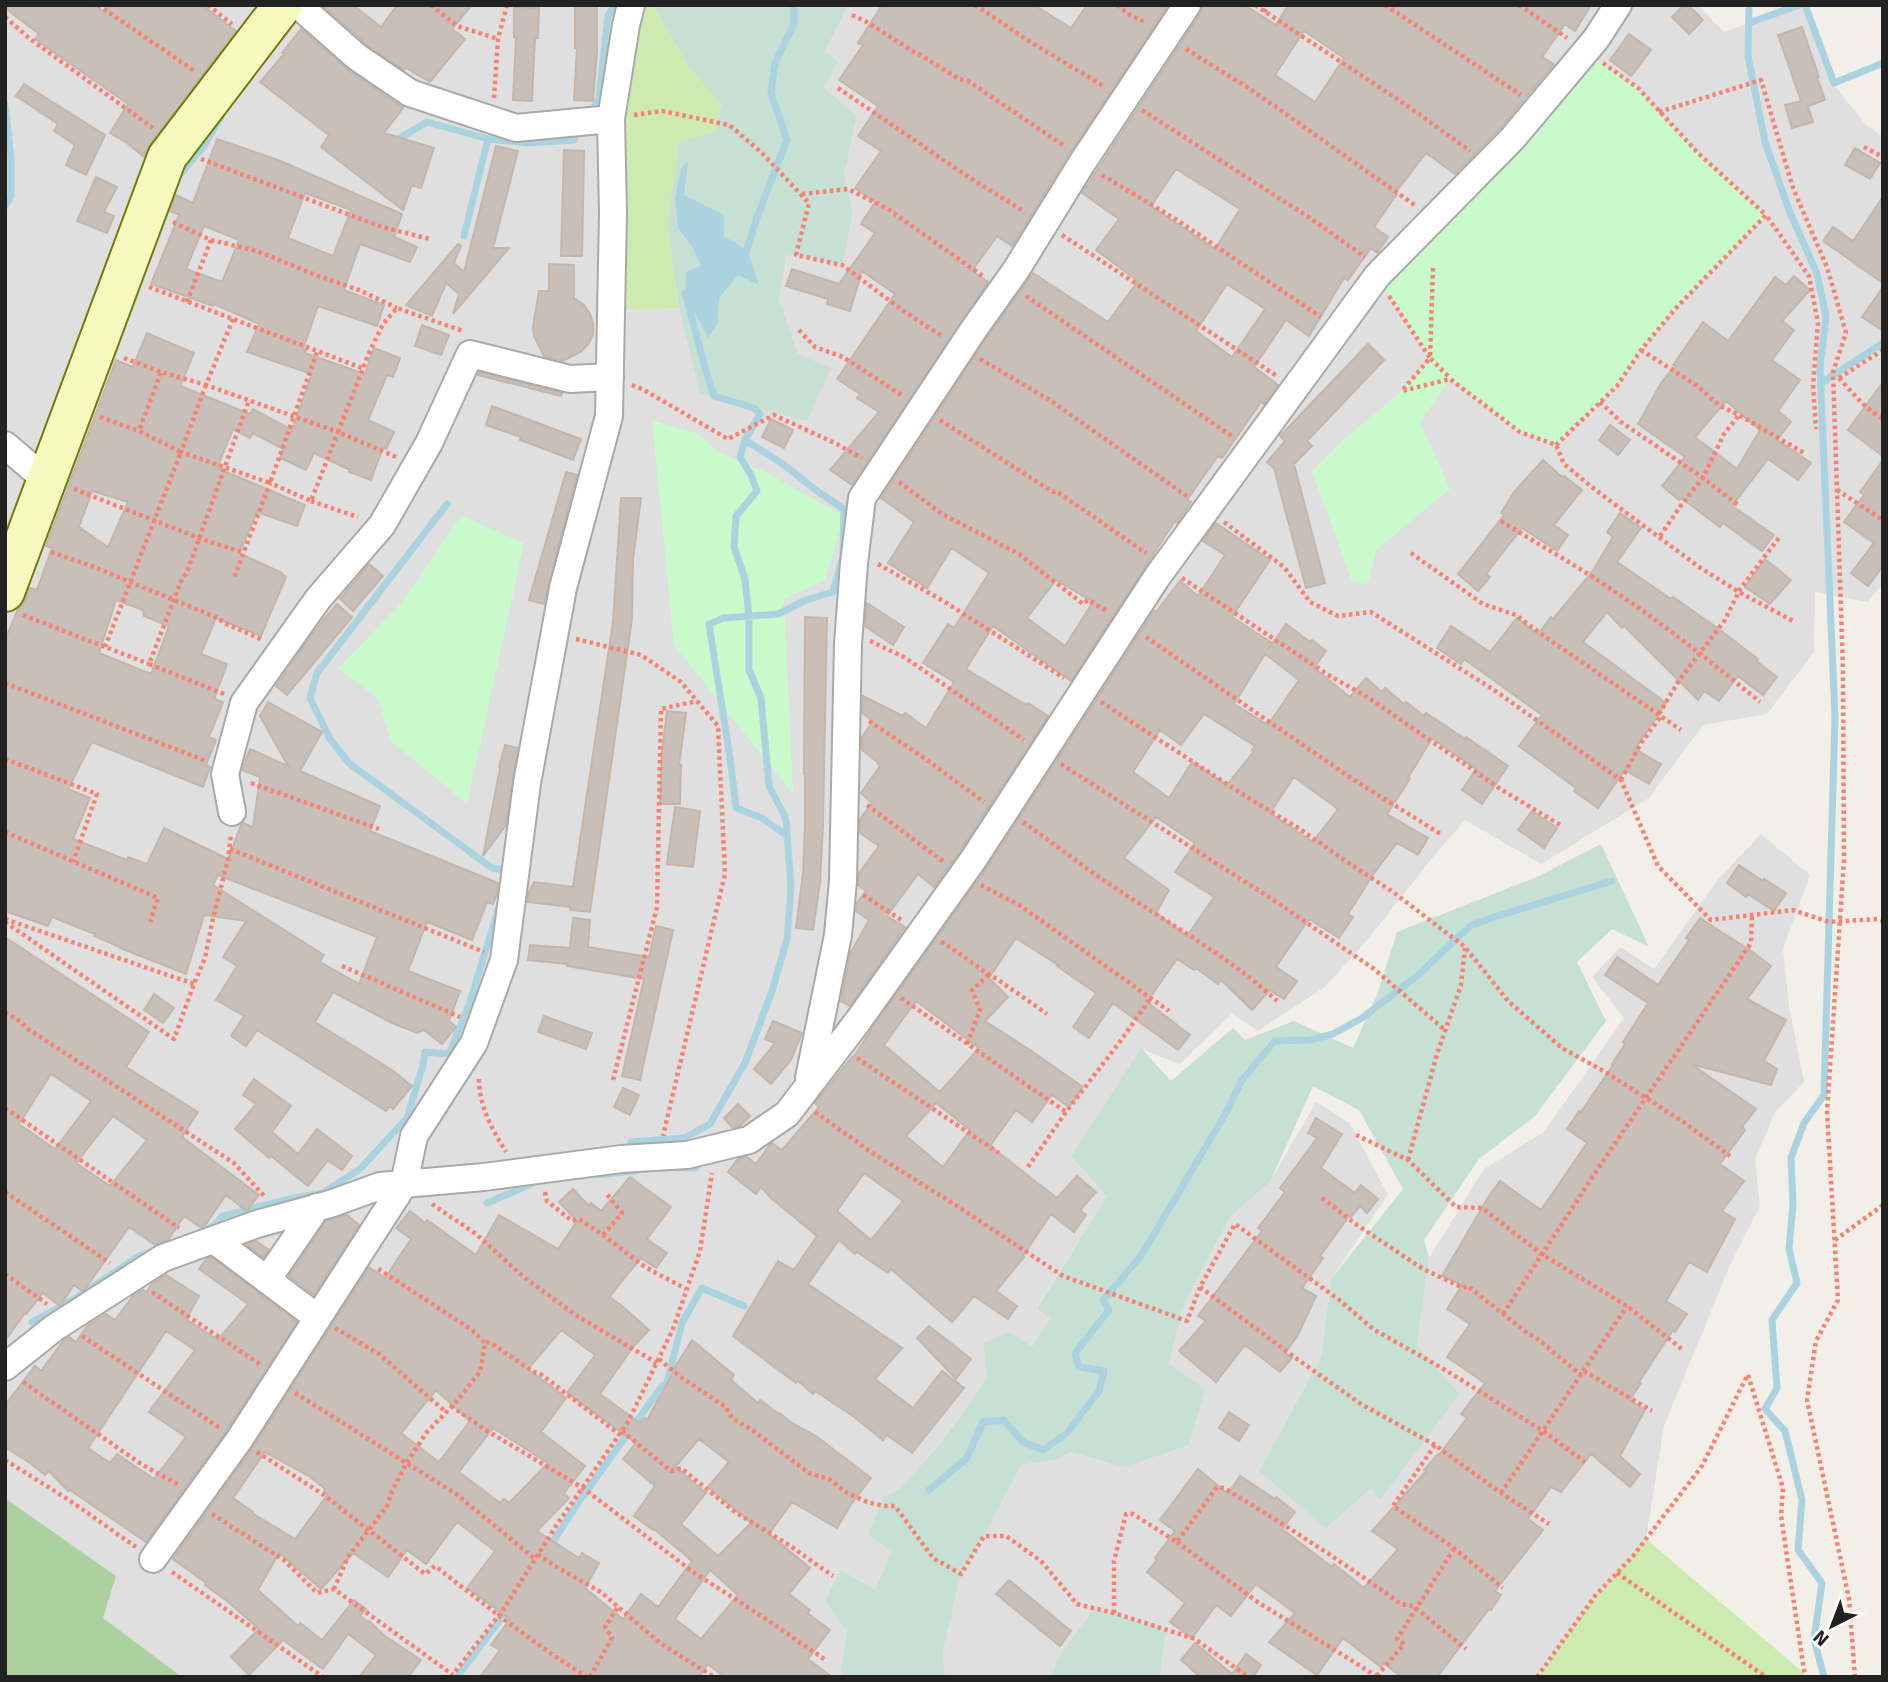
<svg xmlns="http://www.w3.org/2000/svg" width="1888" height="1682" font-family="Signika,sans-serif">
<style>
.residential{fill:#e0dfdf}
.grass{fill:#cdebb0}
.forest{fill:#add19e}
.wetland{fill:#c6e0d4}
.park{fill:#c8facc}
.water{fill:#aad3df}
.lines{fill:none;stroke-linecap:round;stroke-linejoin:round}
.stream{stroke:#aad3df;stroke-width:7}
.building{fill:#c7bfb8;stroke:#c4b6ab;stroke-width:2;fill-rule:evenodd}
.street-casing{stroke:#a9a9a9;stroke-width:30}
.secondary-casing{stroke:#707d05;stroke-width:42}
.path{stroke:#fa8072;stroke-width:4.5;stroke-dasharray:3.5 3.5;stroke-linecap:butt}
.street{stroke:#fff;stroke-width:26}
.secondary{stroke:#f7fabf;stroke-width:38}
</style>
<rect width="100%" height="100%" fill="#f2efe9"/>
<path class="residential" d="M 5,5 L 631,5 L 612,311 L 679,308 L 700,393 L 754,408 L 798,354 L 779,299 L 786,256 L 796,255 L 842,264 L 853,215 L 844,176 L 857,116 L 823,87 L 825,51 L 847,5 L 1698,5 L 1724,32 L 1799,5 L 1805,5 L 1834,85 L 1867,126 L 1883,136 L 1883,583 L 1868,602 L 1815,592 L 1814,652 L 1767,714 L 1703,725 L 1649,798 L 1541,864 L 1465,820 L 1433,857 L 1368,939 L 1325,987 L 1258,1031 L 1232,1014 L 1180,1064 L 1141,1049 L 1107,1196 L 1037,1307 L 1050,1319 L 1032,1348 L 983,1343 L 987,1378 L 944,1439 L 900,1489 L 891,1552 L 875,1590 L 847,1631 L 840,1677 L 182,1677 L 103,1618 L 116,1576 L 5,1498 L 5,206 L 11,196 L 11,157 L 7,121 L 5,118 Z
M 1761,834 L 1810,875 L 1783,949 L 1789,1006 L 1804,1082 L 1775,1112 L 1755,1159 L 1760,1206 L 1730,1265 L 1664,1426 L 1646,1539 L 1595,1596 L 1537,1677 L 1160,1677 L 1166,1630 L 1056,1662 L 1051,1677 L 945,1677 L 943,1651 L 961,1574 L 984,1536 L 1021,1465 L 1058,1459 L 1071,1452 L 1125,1467 L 1169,1364 L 1183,1305 L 1231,1216 L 1270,1182 L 1316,1102 L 1349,1123 L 1388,1194 L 1331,1279 L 1321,1357 L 1259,1471 L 1370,1489 L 1381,1499 L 1417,1345 L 1429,1258 L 1484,1169 L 1544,1132 L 1624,1018 L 1592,977 L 1620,947 L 1654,969 L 1718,879 Z"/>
<path class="grass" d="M 631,5 L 653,5 L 688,66 L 721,103 L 715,132 L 667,225 L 679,308 L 612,311 Z
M 1646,1539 L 1805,1674 L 1805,1677 L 1537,1677 L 1595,1596 Z"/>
<path class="forest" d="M 5,1498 L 116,1576 L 103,1618 L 182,1677 L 5,1677 Z"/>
<path class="wetland" d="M 653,5 L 847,7 L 825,51 L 838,62 L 823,87 L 857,116 L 844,175 L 853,215 L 842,265 L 796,255 L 786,256 L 779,299 L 798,354 L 831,368 L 807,421 L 700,394 L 679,308 L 667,225 L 680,142 L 715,132 L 721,104 L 688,66 Z
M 5,118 L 7,121 L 11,157 L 11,196 L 5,206 Z
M 1601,844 L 1649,947 L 1612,929 L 1577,962 L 1606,1021 L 1535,1116 L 1479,1159 L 1424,1240 L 1429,1258 L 1417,1345 L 1459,1394 L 1381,1499 L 1370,1489 L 1326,1528 L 1259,1471 L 1321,1357 L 1331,1279 L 1403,1189 L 1359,1110 L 1313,1086 L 1270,1182 L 1231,1216 L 1183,1305 L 1169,1364 L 1205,1389 L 1189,1445 L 1124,1467 L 1071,1452 L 1058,1459 L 1021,1465 L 984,1536 L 961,1574 L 943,1651 L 945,1677 L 840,1677 L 847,1631 L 825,1601 L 841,1570 L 875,1590 L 891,1552 L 868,1534 L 884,1497 L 900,1489 L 944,1439 L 987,1378 L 983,1343 L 1010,1332 L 1032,1347 L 1050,1319 L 1037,1308 L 1107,1196 L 1071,1156 L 1141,1048 L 1171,1081 L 1233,1028 L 1245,1040 L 1294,1021 L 1353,1048 L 1377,995 L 1397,932 L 1537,877 Z
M 1094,1608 L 1166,1630 L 1160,1677 L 1051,1677 L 1056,1662 Z"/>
<path class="park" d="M 1586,51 L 1638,88 L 1698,153 L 1766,215 L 1676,308 L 1641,350 L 1617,386 L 1556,445 L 1520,432 L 1450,379 L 1420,422 L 1450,489 L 1376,550 L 1368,584 L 1352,581 L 1312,471 L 1344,439 L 1402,391 L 1430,358 L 1377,276 Z
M 652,420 L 698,434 L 721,454 L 765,472 L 844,516 L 825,580 L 784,599 L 793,794 L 674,645 Z
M 461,516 L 524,543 L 467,804 L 391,741 L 378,698 L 338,669 L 403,601 Z"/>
<path class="water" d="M 688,162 L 684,195 L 724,215 L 724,237 C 750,248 751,260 759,285 L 738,275 L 719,298 L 718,323 L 708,338 L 685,293 L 686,272 L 701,266 L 693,248 L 678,228 L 675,198 L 681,168 Z"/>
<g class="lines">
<path class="stream" d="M 1749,5 L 1748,56 L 1765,142 L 1789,210 L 1817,274 L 1826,316 L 1820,368 L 1835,717 L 1824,1095 L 1804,1123 L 1791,1158 L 1793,1204 L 1789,1249 L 1797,1283 L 1772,1320 L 1777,1388 L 1765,1409 L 1785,1431 L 1802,1500 L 1798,1550 L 1822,1583 L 1814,1639 L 1824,1677
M 1805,5 L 1834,83 L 1883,63
M 1749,23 L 1799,5
M 5,105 L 11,157 L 11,196 L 5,206
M 591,113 L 599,98 L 608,16 L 614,5
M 488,139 L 527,143 L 574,140 L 580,129
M 393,142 L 427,122 L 488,139 L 464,236
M 177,178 L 204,146 L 221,117
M 744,259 L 756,220 L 787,140 L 771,93 L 775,63 L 794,24 L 794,5
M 1821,383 L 1883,343
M 745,440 L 783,464 L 817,491 L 844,509 L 843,556 L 833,592 L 806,600 L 778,614 L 724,618 L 709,624 L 730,758 L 736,808 L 762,818 L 787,836
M 447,504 L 317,673 L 310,698 L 330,739 L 350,764 L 492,868 L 505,870 L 506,875
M 631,1142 L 684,1138 L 710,1124 L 745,1063 L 772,991 L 787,939 L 791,888 L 786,819 L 769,786 L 761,698 L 749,670 L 749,617 L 745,579 L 734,547 L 736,516 L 757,491 L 751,475 L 740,457 L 745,440 L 760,414 L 754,408 L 714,396 C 702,362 695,327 685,293
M 678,1168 L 695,1168 L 705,1159
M 595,1175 L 635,1171
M 487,1203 L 538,1181
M 204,1230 L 212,1227 L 223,1216 L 289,1199 L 323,1193 L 360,1169 L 407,1118 L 423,1065 L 425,1052 L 449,1054 L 469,1005 L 499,907
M 32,1322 L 73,1300 L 139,1256 L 151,1252
M 929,1490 L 967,1458 L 983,1422 L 1004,1420 L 1023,1442 L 1043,1450 L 1067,1433 L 1099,1391 L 1104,1371 L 1079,1367 L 1075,1353 L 1109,1310 L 1103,1300 L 1141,1256 L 1227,1111 L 1242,1080 L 1275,1041 L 1310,1040 L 1333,1034 L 1362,1018 L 1417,976 L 1470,926 L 1494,917 L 1612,881
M 549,1548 L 578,1503 L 662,1386 L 667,1383 L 682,1323 L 702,1288 L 744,1306
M 457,1677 L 509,1608"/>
</g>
<path class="building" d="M 5,5 L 94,5 L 104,12 L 109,5 L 202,5 L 236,31 L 150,144 L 144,157 L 127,143 L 110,133 L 128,104 L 35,39 L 39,34 L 5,8 Z
M 322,5 L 353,5 L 381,27 L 397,5 L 472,5 L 452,29 L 465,39 L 430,82 L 406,68 L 404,70 L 367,45 Z
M 575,5 L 597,5 L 597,51 L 593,101 L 574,100 L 577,48 L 575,48 Z
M 882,5 L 1034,5 L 1071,28 L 1087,5 L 1161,5 L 1166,8 L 1069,154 L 1012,246 L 997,236 L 972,271 L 988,282 L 852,485 L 830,470 L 879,412 L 857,398 L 860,394 L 837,379 L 895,294 L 862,271 L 850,311 L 827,304 L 828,299 L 786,286 L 792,269 L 839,284 L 875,233 L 861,224 L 875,202 L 855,188 L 881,151 L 858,136 L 878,106 L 839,80 L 863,45 L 858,43 Z
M 1203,5 L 1244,5 L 1276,25 L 1288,5 L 1591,5 L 1575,31 L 1565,24 L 1542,57 L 1554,64 L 1500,128 L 1455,174 L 1426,153 L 1395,193 L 1397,194 L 1374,227 L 1388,237 L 1377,253 L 1371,248 L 1348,280 L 1344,278 L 1309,336 L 1286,320 L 1254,367 L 1278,385 L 1264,404 L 1261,402 L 1222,458 L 1218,456 L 1187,500 L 1191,502 L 1177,523 L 1175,521 L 1071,681 L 993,626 L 966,669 L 1026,705 L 1028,703 L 1048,716 L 960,851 L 934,887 L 918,874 L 887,916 L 905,927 L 850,1006 L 841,1001 L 850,954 L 869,920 L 856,911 L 857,903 L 866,891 L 858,885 L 859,873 L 879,846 L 860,833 L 860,819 L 872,803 L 861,793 L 880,766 L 878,764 L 879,763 L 862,750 L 862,737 L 873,721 L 862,713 L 863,696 L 903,716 L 905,713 L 926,728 L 954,682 L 923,663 L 948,624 L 954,628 L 989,573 L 953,549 L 951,549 L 927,588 L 888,563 L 914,522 L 881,498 L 987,338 L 1033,273 L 1108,322 L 1138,281 L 1096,250 L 1119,219 L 1082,193 L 1200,14 ZM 1304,31 L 1344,58 L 1315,102 L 1275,75 ZM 1176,169 L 1240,209 L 1215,249 L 1151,206 ZM 1227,284 L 1265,309 L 1232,357 L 1196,331 ZM 1056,580 L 1093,602 L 1065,646 L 1027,618 Z
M 1684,5 L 1688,5 L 1703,20 L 1689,34 L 1672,17 Z
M 514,7 L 539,8 L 538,38 L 535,38 L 532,101 L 513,100 L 516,37 L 514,37 Z
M 1802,27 L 1819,77 L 1817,77 L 1825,100 L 1808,106 L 1813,122 L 1792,128 L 1785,105 L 1801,101 L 1778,35 Z
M 301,29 L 348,70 L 403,108 L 384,133 L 434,148 L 421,188 L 412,185 L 403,210 L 321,147 L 329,135 L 260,82 L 284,54 L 282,53 Z
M 1629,34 L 1651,50 L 1631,76 L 1610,60 Z
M 24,84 L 105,135 L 86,175 L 66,165 L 75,145 L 54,131 L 58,124 L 16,96 Z
M 217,139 L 278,160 L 402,214 L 394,237 L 417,247 L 410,262 L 360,244 L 344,290 L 384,305 L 377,326 L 318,306 L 303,349 L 306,350 L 305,353 L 365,374 L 374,348 L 400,358 L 393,377 L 387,375 L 368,420 L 394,432 L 386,449 L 383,447 L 371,480 L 349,472 L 350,470 L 314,453 L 306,470 L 280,458 L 283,449 L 253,433 L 250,438 L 233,429 L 217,468 L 305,505 L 297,526 L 257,512 L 239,553 L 282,573 L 282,574 L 286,577 L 261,636 L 216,618 L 201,654 L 227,664 L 214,699 L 223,702 L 209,737 L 216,740 L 206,765 L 210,767 L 203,787 L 92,742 L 68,789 L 90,798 L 73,839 L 127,860 L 128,857 L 147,864 L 164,828 L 228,859 L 241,825 L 243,823 L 253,827 L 260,777 L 242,770 L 250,749 L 288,766 L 260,716 L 268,702 L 322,732 L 300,771 L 380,806 L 370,831 L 498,883 L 497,894 L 493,904 L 487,902 L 472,940 L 427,922 L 408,971 L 460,991 L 449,1021 L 456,1027 L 442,1044 L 424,1030 L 417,1033 L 392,1023 L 333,992 L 315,1022 L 392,1070 L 412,1086 L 393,1109 L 390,1106 L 386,1111 L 257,1030 L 246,1046 L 231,1036 L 244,1016 L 216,1000 L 237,966 L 223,957 L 246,921 L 204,915 L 186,974 L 120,948 L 120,947 L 94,936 L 95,934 L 52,917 L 48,926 L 5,911 L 5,640 L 18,609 L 25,600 L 30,588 L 37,590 L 52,548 L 46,546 L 116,360 L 133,367 L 147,333 L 194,353 L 180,386 L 250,414 L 253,409 L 292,430 L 312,374 L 247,352 L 259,324 L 214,304 L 213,306 L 151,284 L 179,215 L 170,211 L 176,195 L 193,203 ZM 305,193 L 351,210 L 333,256 L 288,238 ZM 204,226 L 239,240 L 222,282 L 186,269 ZM 92,491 L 128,502 L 108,547 L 79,527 ZM 116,600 L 143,610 L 144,616 L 169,626 L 151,674 L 99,653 ZM 218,875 L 377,937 L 359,984 L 320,962 L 324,955 L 213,885 Z
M 496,146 L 518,151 L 493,248 L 509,248 L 453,314 L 459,294 L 446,283 L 432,316 L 406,305 L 458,244 L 461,246 L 454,263 L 464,272 Z
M 1855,148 L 1880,163 L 1870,179 L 1845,165 Z
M 564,150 L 584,151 L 582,256 L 561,256 Z
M 96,177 L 117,187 L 104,212 L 114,216 L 107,233 L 77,221 Z
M 1883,197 L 1883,283 L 1823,241 L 1833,227 L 1853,241 Z
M 549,264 L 574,265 L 574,298 L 584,305 L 590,314 L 593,324 L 593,334 L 589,343 L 582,351 L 563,361 L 544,356 L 534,336 L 533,326 L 539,291 L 549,291 Z
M 1794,276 L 1810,290 L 1782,321 L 1794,330 L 1772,360 L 1800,380 L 1778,411 L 1791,422 L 1777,440 L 1811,463 L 1798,480 L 1768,459 L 1732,506 L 1774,535 L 1762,551 L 1723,523 L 1720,527 L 1681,498 L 1679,500 L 1662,486 L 1685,457 L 1638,424 L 1661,383 L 1675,366 L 1673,365 L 1703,322 L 1728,341 L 1775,277 L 1786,285 ZM 1726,401 L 1760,430 L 1737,469 L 1695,437 Z
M 1883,287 L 1883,331 L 1862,317 Z
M 422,325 L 449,335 L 441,355 L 415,346 Z
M 1368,344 L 1384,360 L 1307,441 L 1312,446 L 1294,464 L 1325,583 L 1306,588 L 1274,468 L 1267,462 L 1285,441 L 1280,436 Z
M 479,372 L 562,393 L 561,396 L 478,375 Z
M 1883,382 L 1883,456 L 1848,430 Z
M 492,406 L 581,439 L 573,460 L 520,440 L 521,437 L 486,425 Z
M 771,419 L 793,430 L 784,448 L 762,437 Z
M 1610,425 L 1630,440 L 1618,455 L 1599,440 Z
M 1543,460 L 1562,477 L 1564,476 L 1582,490 L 1554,525 L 1568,535 L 1557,551 L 1522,528 L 1486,574 L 1490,577 L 1478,591 L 1458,574 L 1504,515 L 1501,513 L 1514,492 Z
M 1883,460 L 1883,566 L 1868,586 L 1851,573 L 1874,543 L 1844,522 L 1864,495 L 1860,492 Z
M 566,472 L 577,475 L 544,604 L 529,600 Z
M 621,498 L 641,498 L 633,559 L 632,619 L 590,912 L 570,910 L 571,907 L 527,902 L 529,892 L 534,882 L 573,887 L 613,622 Z
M 1620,513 L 1641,528 L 1617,562 L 1671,599 L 1673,597 L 1716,627 L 1758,659 L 1756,661 L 1777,677 L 1763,695 L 1738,676 L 1719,701 L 1704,691 L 1698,700 L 1624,626 L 1622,628 L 1607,612 L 1583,642 L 1666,703 L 1635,749 L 1661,764 L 1649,784 L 1625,770 L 1598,808 L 1574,791 L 1576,788 L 1519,746 L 1542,715 L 1464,659 L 1461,664 L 1437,648 L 1451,626 L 1490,652 L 1517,618 L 1538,634 L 1551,617 L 1553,619 L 1592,572 L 1613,537 L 1607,532 Z
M 1216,523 L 1270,560 L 1232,617 L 1272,643 L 1268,650 L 1286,624 L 1310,642 L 1312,640 L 1326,651 L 1314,668 L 1350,697 L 1366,678 L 1382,692 L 1385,688 L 1404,704 L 1406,702 L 1424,716 L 1426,713 L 1465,739 L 1466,737 L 1508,766 L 1482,804 L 1462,790 L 1476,769 L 1432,738 L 1408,778 L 1410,779 L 1387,814 L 1428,838 L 1418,855 L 1397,843 L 1372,876 L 1348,914 L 1353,917 L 1339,938 L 1309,919 L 1276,967 L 1297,981 L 1284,999 L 1270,990 L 1252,1010 L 1221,980 L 1218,984 L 1196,968 L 1194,970 L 1177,959 L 1147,1002 L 1190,1035 L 1178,1050 L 1113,1003 L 1089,1038 L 1073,1027 L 1096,993 L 1057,966 L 1058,965 L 1016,938 L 989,978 L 1008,997 L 985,1021 L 1030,1050 L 1083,1087 L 1069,1107 L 1052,1095 L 1032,1122 L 1016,1110 L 990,1146 L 1057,1198 L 1077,1176 L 1096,1192 L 1080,1210 L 1086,1215 L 1074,1232 L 1051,1214 L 1023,1256 L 1024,1257 L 996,1291 L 1017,1306 L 1008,1319 L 974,1296 L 952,1322 L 891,1269 L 888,1273 L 857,1252 L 855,1254 L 839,1240 L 808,1284 L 902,1348 L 875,1379 L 913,1408 L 942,1371 L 964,1388 L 912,1453 L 887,1435 L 883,1440 L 854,1417 L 815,1391 L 813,1394 L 798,1381 L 796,1383 L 733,1336 L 778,1261 L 794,1270 L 817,1236 L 771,1198 L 761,1187 L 756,1194 L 728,1172 L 738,1159 L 747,1157 L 756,1164 L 769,1146 L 772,1143 L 782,1150 L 819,1107 L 815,1103 L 852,1057 L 853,1058 L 877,1021 L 986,869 L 1154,611 L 1156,612 L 1180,581 L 1198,596 L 1225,555 L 1203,541 ZM 1265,654 L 1299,680 L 1268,725 L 1234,704 ZM 1204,714 L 1255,746 L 1252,750 L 1254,751 L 1227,785 L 1192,762 L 1169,798 L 1133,772 L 1160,730 L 1181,745 ZM 1294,777 L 1338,809 L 1313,842 L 1270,813 ZM 1156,817 L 1195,843 L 1175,872 L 1214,897 L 1187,936 L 1156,913 L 1169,890 L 1124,858 ZM 916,1001 L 979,1048 L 940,1092 L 884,1045 ZM 936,1103 L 970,1130 L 943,1167 L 906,1136 ZM 864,1173 L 903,1201 L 871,1240 L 837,1211 Z
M 1765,559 L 1791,580 L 1770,604 L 1745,587 Z
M 369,564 L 383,576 L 353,611 L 340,599 Z
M 867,603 L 904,627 L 893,645 L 865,626 Z
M 337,604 L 352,617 L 287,695 L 276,686 L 313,633 Z
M 805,617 L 827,618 L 823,825 L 820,883 L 813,930 L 796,928 L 803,874 L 805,825 L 805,774 L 804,774 Z
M 667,711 L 686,713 L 679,765 L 681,765 L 680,804 L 660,804 L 662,752 Z
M 505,745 L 518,748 L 506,825 L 483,856 L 500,768 L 499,767 Z
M 675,807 L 700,811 L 693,867 L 667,864 Z
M 1532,811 L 1557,828 L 1544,848 L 1518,830 Z
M 1739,865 L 1763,881 L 1764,879 L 1786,893 L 1774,911 L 1748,894 L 1746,897 L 1727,883 Z
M 573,918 L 590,920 L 588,947 L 649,957 L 656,926 L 673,930 L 640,1080 L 622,1076 L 644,979 L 567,966 L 568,964 L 528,960 L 530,945 L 570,948 Z
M 1700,918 L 1751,951 L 1771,966 L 1747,999 L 1786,1020 L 1764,1061 L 1777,1069 L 1771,1085 L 1691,1064 L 1756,1109 L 1742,1127 L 1745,1130 L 1720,1164 L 1744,1181 L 1722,1211 L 1735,1219 L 1707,1272 L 1689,1262 L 1666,1301 L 1687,1314 L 1675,1332 L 1673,1330 L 1639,1382 L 1641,1383 L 1630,1400 L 1645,1410 L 1620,1456 L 1640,1474 L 1630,1487 L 1591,1454 L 1561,1492 L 1551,1487 L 1528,1519 L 1543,1530 L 1495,1591 L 1501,1595 L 1491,1610 L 1489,1609 L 1437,1677 L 1401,1677 L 1384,1663 L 1381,1667 L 1343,1638 L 1317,1675 L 1269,1642 L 1295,1613 L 1256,1584 L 1231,1616 L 1216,1605 L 1192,1638 L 1170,1622 L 1185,1603 L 1147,1572 L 1157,1560 L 1155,1558 L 1175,1531 L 1160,1520 L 1198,1469 L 1228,1494 L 1240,1476 L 1275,1499 L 1276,1497 L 1295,1512 L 1282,1529 L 1332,1567 L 1334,1564 L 1364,1588 L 1398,1549 L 1372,1531 L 1426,1471 L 1424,1470 L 1438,1454 L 1439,1455 L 1467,1418 L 1461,1414 L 1485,1383 L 1447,1357 L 1470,1324 L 1447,1309 L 1462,1285 L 1442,1276 L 1489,1196 L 1500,1181 L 1541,1210 L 1587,1143 L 1567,1129 L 1579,1111 L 1581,1112 L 1613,1065 L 1612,1064 L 1625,1044 L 1623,1042 L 1648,1003 L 1605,975 L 1617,957 L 1658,985 L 1689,940 L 1686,938 Z
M 5,937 L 149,1032 L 126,1067 L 198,1112 L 182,1137 L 259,1195 L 247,1211 L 226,1195 L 204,1227 L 201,1228 L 184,1216 L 168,1240 L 155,1245 L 129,1227 L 85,1289 L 82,1291 L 74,1285 L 60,1306 L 43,1293 L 26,1314 L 25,1313 L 5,1341 ZM 51,1074 L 91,1101 L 55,1149 L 19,1124 ZM 113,1116 L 147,1140 L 110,1186 L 76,1163 Z
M 154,994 L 174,1008 L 163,1023 L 144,1010 Z
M 544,1016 L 592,1033 L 586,1049 L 538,1032 Z
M 773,1021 L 802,1033 L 791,1060 L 771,1084 L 754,1069 L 775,1043 L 765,1039 Z
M 254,1079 L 291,1106 L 272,1132 L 298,1154 L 317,1129 L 352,1156 L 342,1170 L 328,1160 L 308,1186 L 271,1156 L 269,1158 L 235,1129 L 256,1104 L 243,1095 Z
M 623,1088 L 639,1095 L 630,1115 L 614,1107 Z
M 738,1104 L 750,1116 L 740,1126 L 733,1128 L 724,1118 Z
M 1316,1118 L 1342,1134 L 1321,1168 L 1355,1193 L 1361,1185 L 1378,1199 L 1367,1213 L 1360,1206 L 1351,1217 L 1350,1215 L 1320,1256 L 1323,1258 L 1302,1288 L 1316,1296 L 1298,1335 L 1285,1353 L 1292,1358 L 1280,1372 L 1245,1345 L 1216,1382 L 1179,1351 L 1206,1321 L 1198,1316 L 1262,1231 L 1258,1228 L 1285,1192 L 1280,1188 L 1317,1138 L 1308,1133 Z
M 630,1177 L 671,1207 L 647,1239 L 667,1253 L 656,1268 L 641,1258 L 609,1297 L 621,1305 L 649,1330 L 633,1347 L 600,1394 L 640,1423 L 645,1418 L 647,1420 L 676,1367 L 675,1367 L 692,1340 L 734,1375 L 731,1380 L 758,1403 L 760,1400 L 779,1414 L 780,1413 L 790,1422 L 816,1436 L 871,1478 L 850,1506 L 837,1528 L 792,1502 L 769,1534 L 810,1568 L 789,1594 L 810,1610 L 807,1613 L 830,1630 L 808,1659 L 832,1677 L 724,1677 L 708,1664 L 699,1677 L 480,1677 L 500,1650 L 491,1645 L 510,1619 L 467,1588 L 495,1551 L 457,1522 L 426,1564 L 407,1550 L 388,1577 L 353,1553 L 321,1589 L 279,1553 L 258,1590 L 298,1626 L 300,1623 L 322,1640 L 354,1600 L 366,1609 L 360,1616 L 368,1622 L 369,1621 L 385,1636 L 421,1660 L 408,1677 L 359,1677 L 376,1655 L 348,1634 L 323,1669 L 283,1640 L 249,1675 L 231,1657 L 259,1629 L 227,1601 L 205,1585 L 206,1583 L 173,1559 L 252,1449 L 369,1267 L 385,1278 L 411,1239 L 396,1228 L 410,1211 L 425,1223 L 427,1220 L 476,1255 L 499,1215 L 558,1249 L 577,1221 L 559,1202 L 573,1189 L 589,1206 L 591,1203 L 601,1211 ZM 561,1330 L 595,1355 L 567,1393 L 636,1443 L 623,1459 L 655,1486 L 634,1516 L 653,1530 L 654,1529 L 692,1561 L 658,1607 L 641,1594 L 623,1619 L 585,1588 L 599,1563 L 582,1553 L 579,1558 L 537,1531 L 569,1498 L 564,1493 L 585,1466 L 541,1432 L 566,1398 L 528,1369 ZM 436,1390 L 470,1421 L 439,1462 L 401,1433 ZM 493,1428 L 548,1463 L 509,1503 L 504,1499 L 500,1503 L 459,1472 ZM 699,1439 L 729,1462 L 708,1487 L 751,1523 L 718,1556 L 681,1524 L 706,1493 L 675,1467 ZM 265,1452 L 309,1476 L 325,1489 L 324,1491 L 328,1494 L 295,1539 L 252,1513 L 253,1512 L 233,1498 ZM 710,1570 L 738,1595 L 701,1639 L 675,1619 Z
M 347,1215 L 359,1225 L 314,1295 L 289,1276 L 326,1221 Z
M 256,1241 L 269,1250 L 263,1257 L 246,1245 Z
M 211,1257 L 297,1322 L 226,1431 L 146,1542 L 70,1490 L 68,1491 L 49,1471 L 45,1475 L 30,1463 L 5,1447 L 5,1405 L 35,1366 L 41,1371 L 64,1340 L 69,1337 L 76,1342 L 88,1325 L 106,1314 L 115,1320 L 133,1296 L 143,1290 L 146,1292 L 152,1284 L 166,1275 L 199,1296 L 186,1319 L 218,1340 L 248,1304 L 199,1269 L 206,1259 ZM 166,1331 L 195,1350 L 149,1412 L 186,1437 L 154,1479 L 117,1454 L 110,1463 L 88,1448 Z
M 929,1326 L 971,1359 L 956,1379 L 917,1338 Z
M 1229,1412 L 1249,1425 L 1239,1441 L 1219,1428 Z
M 1009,1580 L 1071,1631 L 1060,1646 L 996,1594 Z
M 1195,1643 L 1232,1674 L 1246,1654 L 1261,1665 L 1253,1677 L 1200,1677 L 1181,1660 Z"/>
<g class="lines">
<g class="street-casing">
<path id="street" d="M 298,5 L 357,57 L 410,93 L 516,128 L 611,119
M 5,445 L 39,474 L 47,478
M 232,812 L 225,774 L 244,703 L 318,599 L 382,525 L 429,443 L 470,354 L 570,379 L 610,377
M 809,1078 L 838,935 L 843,881 L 848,644 L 854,563 L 862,498 L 974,329 L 1016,270 L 1082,163 L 1187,5
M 214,1240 L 318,1318
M 267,1280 L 317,1207
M 5,1367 L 54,1328 L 163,1258 L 257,1224 L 330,1204 L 380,1186 L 484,1177 L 621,1159 L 687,1155 L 749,1140 L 787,1114 L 858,1021 L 973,860 L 1157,577 L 1377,276 L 1512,139 L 1596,39 L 1618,5
M 153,1559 L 239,1440 L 404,1184 L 414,1136 L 474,1043 L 504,960 L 527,783 L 563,588 L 609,416 L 613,213 L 611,119 L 626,25 L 631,5"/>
</g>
<g class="secondary-casing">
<path id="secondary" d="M 5,592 L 167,157 L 283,5"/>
</g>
<path class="path" d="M 98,5 L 196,72
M 208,5 L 232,24
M 431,5 L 457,26 L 498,39
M 975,5 L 1032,43 L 1105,87
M 1117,5 L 1130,15 L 1147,23
M 1255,5 L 1409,107 L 1470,151
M 1385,5 L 1521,95
M 1519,5 L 1567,38
M 1264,12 L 1268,5
M 852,15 L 867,22 L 914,52 L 919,54 L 959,79 L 968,81 L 1066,147
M 5,17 L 30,39 L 153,128
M 1186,49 L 1253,91 L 1416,206
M 1603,63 L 1638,88 L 1698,153 L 1766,215
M 838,88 L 967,176 L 1025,212
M 494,98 L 498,39 L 507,5
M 1142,110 L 1313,220 L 1365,257
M 1659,112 L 1761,80 L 1793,188 L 1827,267 L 1846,333 L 1833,372 L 1843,669 L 1844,860 L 1827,1112 L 1838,1300 L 1816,1341 L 1807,1400 L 1849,1599 L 1855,1677
M 634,115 L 662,111 L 729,125 L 761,152 L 809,203 L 796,255 L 842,265 L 905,312 L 942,336
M 1864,147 L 1883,157
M 201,159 L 382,227 L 430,239
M 1102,175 L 1177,220 L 1321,317
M 802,194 L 848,189 L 888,209 L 984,277
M 173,222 L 211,240 L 257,251 L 313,274 L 359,290 L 397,308
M 1062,235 L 1277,376
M 1433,268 L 1430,358 L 1450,378
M 149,287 L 362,368
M 1026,296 L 1233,437
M 1389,296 L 1430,358 L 1402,391 L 1450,379 L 1520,432 L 1556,445 L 1564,464 L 1593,488 L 1699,567 L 1739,592 L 1795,622
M 187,302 L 211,240
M 233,319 L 206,385 L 338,432 L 311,501 L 270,483 L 234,578
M 799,330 L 815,347 L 843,357 L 903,396
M 1641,350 L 1696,385 L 1720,406 L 1739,415 L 1804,453
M 124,358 L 161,372 L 206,385
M 980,359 L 1048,399 L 1188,497
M 1839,378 C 1853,393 1865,409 1883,419
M 1839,378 L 1883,350
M 206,385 L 181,452 L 270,483 L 317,352
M 632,385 L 644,390 L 728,439 L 774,415 L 837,444 L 862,458
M 1600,402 L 1621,422 L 1703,478 L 1738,505
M 100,417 L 139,431
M 940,420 L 1053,492 L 1056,491 L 1146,553
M 1556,445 L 1617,386 L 1641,350 L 1676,308 L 1766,215 L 1809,276 L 1818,323 L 1813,385 L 1816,429
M 396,457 L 338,432 L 369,353 L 383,324 L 397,308 L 463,331
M 899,482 L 942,514 L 1019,554 L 1083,604 L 1088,600 L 1107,611
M 74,489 L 199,538 L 244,553
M 1837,490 L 1883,520
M 311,501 L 358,517
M 1501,521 C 1534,542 1569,561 1602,583 C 1657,619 1709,660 1760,702
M 1224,522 L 1284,567 L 1310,602 L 1338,616 L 1371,612 L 1494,690 L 1621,780 L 1658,866 L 1711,920 L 1793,910 L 1829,922 L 1878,919 L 1883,921
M 1660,536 L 1682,504 L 1703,478 L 1724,434 L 1739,415
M 51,552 L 89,565 L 218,618 L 224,623 L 263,640
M 1411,553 L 1483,604 L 1516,615 L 1544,636 L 1681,730
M 878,564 L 945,602 L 1064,678
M 1182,578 L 1330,676 L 1369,698 L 1502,790 L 1562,826
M 23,615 L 149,664
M 1146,637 L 1351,778 L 1442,835
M 576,639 L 641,655 L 681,682 L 718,726 L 725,874 L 663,1136
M 870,641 L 904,657 L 1024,740
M 105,647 L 181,452 L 139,431 L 161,372
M 5,683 L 206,761
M 224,694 L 149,664 L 182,579 L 187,572 L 249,400
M 1101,702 L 1250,799 L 1300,829 L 1347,862 L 1393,892 L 1465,947 L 1508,1001 L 1562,1048 L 1607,1073 L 1682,1121 L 1730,1156
M 1659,714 L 1678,682 L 1725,620 L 1740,589 L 1781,535
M 869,721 L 920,755 L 984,802
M 5,759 L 97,794 L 73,862
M 1061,764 L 1272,899 L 1374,969 L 1445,1030
M 1621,780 L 1641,743 L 1661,716
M 251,783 L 379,829
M 867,805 L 944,862
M 1023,822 C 1061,849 1098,878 1137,902 C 1185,933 1235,962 1277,1001
M 5,832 L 158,898 L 150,922
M 230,849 L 484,952
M 981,885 L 1019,905 L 1169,1011
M 863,895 L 903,921
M 5,919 L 194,984
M 5,922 L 174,1039 L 194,984 L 205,958 L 213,918 L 228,860 L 231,834
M 941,942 C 961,952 977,969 997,979 L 1047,1014
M 342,966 L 460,1017
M 901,998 L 1066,1112
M 5,1012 L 21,1022 L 28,1029 L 234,1163 L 266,1198
M 967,1044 L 980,1010 L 972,990 L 988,975
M 857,1058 L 999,1153
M 479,1079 C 479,1106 492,1129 506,1152
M 613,1080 L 657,907 L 661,709 L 697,701
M 5,1108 L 179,1228
M 815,1112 L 871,1152 L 954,1204 L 1063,1276 L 1187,1321 L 1200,1287 L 1235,1224 L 1338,1299 L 1373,1329 L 1447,1371 L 1543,1431 L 1585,1462
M 1356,1135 L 1408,1160 L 1456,1207 L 1482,1208 L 1543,1255 L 1627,1306 L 1683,1350
M 1408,1160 L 1437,1054 L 1461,985 L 1465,948
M 1028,1167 L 1066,1112 L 1119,1043 L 1150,999
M 5,1192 L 110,1263
M 545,1192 L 547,1201 L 572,1221 L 579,1219 L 603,1235 L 645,1267 L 686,1289
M 1322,1198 L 1357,1225 L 1423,1269 L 1463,1288 L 1468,1286 L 1527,1333 L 1535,1337 L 1581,1375
M 432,1204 L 476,1234 L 525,1278 L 577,1316 L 657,1363
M 603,1235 L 622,1213 L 606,1193
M 1835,1240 L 1883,1205
M 5,1274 L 47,1304
M 1200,1287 L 1297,1359 L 1361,1404 L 1435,1445 L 1501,1493 L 1549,1524
M 152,1292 L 261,1365
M 1503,1314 L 1601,1164 L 1751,943 L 1752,915
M 335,1328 L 379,1354 L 446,1412
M 82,1336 L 220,1428
M 486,1342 L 491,1343 L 532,1371 L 542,1375 L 620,1435
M 659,1359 L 682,1378 L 726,1407 L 732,1418 L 752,1430 L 809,1473 L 829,1479 L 847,1493 L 867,1502 L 884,1506 L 895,1506 L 933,1558 L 961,1574 L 984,1536 L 1006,1536 L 1041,1561 L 1077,1604 L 1114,1613 L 1195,1639 L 1248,1677
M 1584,1371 L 1652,1411
M 1748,1375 L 1783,1488 L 1781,1516 L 1805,1677
M 23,1382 L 141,1464 L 179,1485
M 295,1393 L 456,1494 L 535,1559
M 451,1406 L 484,1429 L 583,1488 L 693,1572 L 763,1617 L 827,1661
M 622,1431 L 671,1471 L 681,1468 L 735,1512 L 789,1545 L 833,1576
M 1435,1445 L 1393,1506 L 1451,1546 L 1503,1588
M 257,1452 L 324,1495 L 425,1574 L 435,1566 C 485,1605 534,1644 587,1677
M 5,1460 L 69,1500 L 136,1547
M 1501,1493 L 1627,1306
M 212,1514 L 285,1561 L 317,1593 L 334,1589 L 453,1675
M 1177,1542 L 1259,1603 L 1378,1677
M 538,1554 L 553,1565 L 601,1592 L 660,1643 L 714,1677
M 172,1572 L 323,1677
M 1617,1573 L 1766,1677
M 334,1589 L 348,1557 L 387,1506 L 392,1491 L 407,1462 L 427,1432 L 456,1402 L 480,1372 L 485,1343 L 472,1330 L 377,1268
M 1114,1613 L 1114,1561 L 1126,1514 L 1133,1514 L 1177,1542 L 1217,1487 L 1224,1488 C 1285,1525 1343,1562 1401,1604 L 1413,1606 L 1466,1649
M 1377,1676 L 1404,1644 L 1397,1639 L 1454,1549
M 451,1677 L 503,1610 L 556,1526 L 628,1422 L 673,1329 L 700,1251 L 712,1173
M 590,1677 L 612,1638 L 605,1627 L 618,1607
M 1537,1677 L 1595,1596 L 1633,1556 L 1702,1466 L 1748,1374"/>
<use href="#street" class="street"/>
<use href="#secondary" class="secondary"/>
</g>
<rect width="1888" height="1682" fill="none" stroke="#222222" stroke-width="14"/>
<g transform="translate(1832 1626) rotate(222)" stroke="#ffffff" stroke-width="5" paint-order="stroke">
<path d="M0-5L12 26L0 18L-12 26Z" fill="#222222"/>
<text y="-10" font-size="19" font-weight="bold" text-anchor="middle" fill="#222222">N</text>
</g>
</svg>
